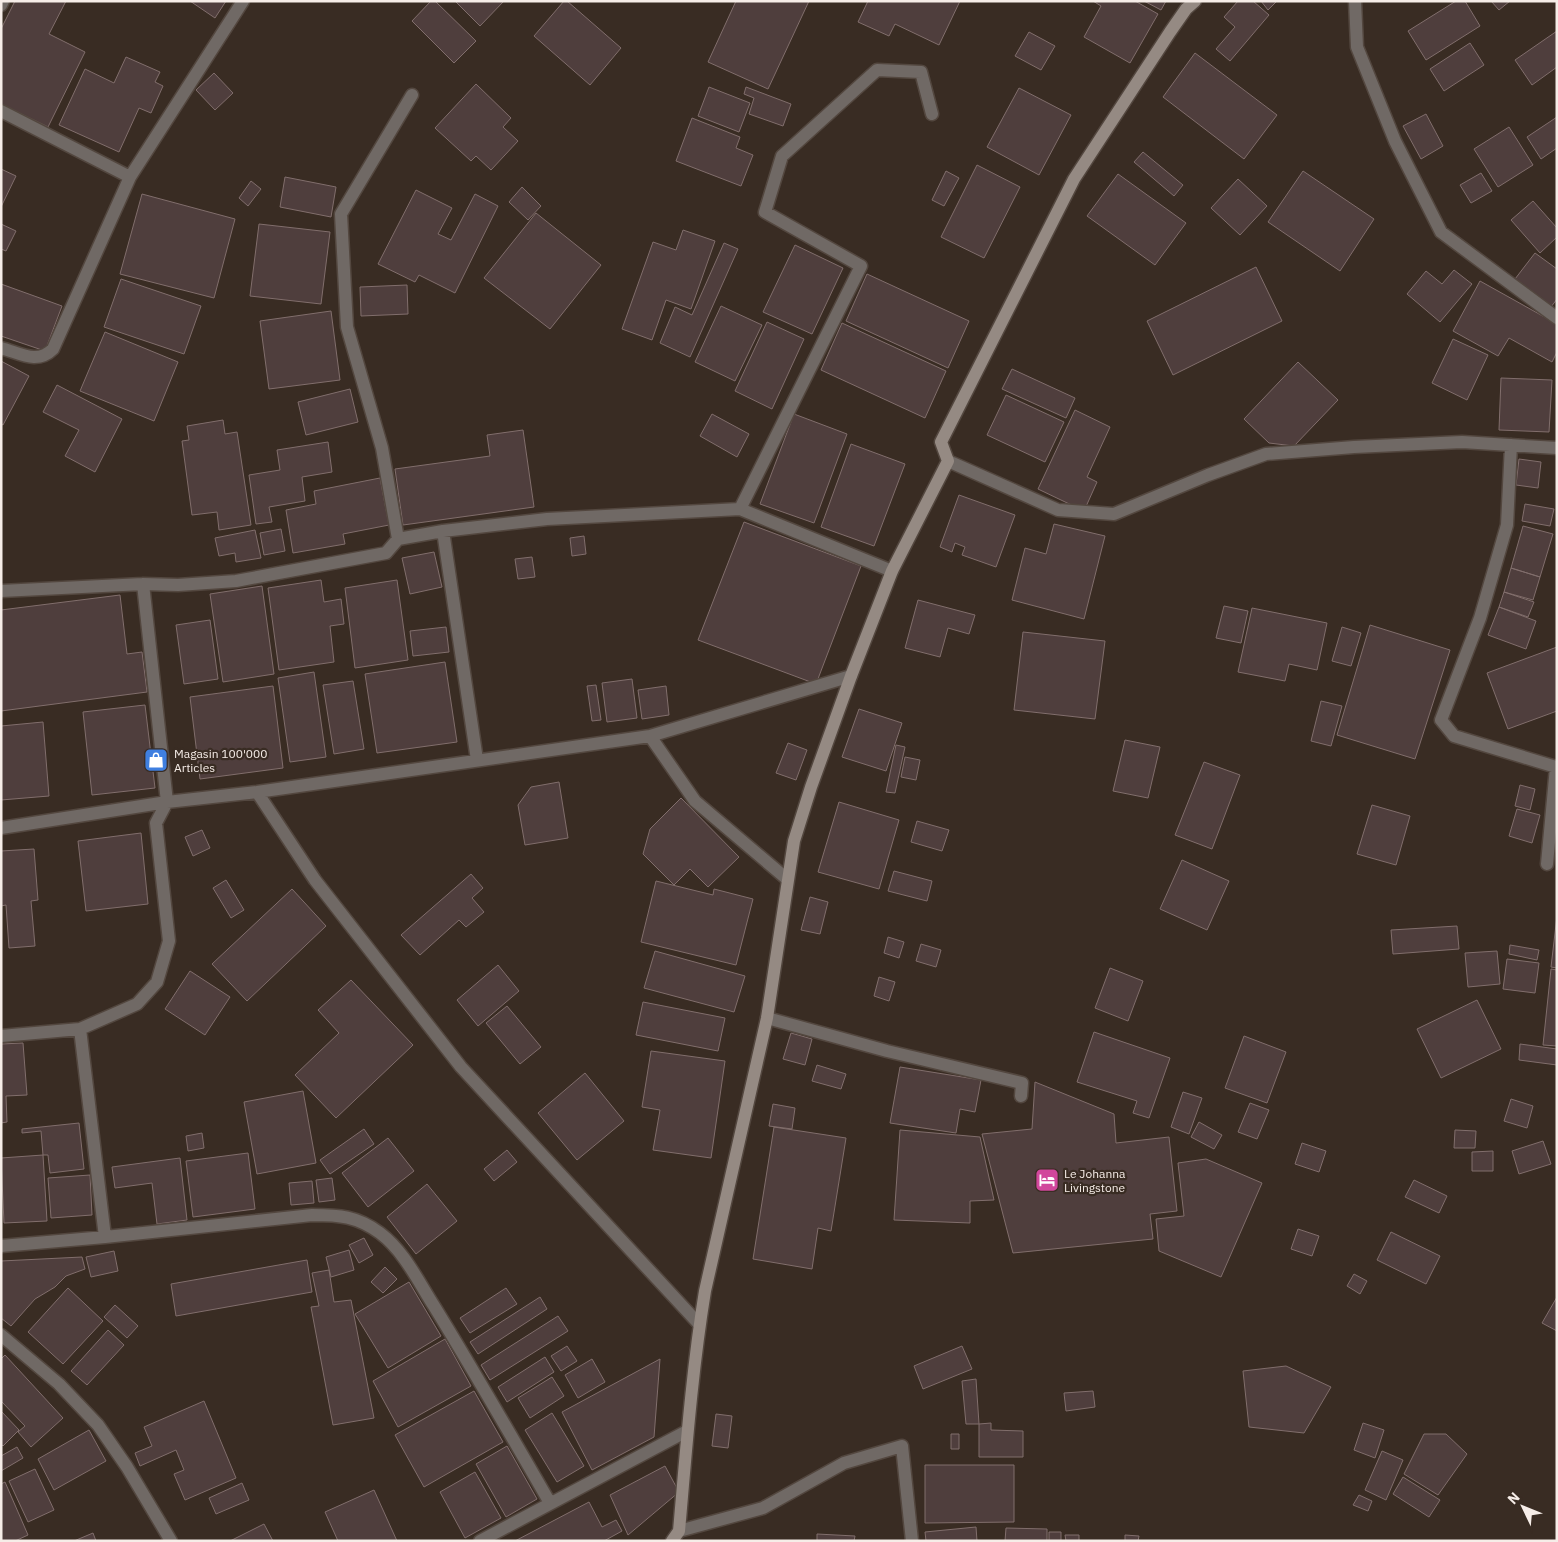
<svg xmlns="http://www.w3.org/2000/svg" width="1558" height="1542" font-family="'IBM Plex Sans',sans-serif">
<style>
.building{fill:#4f3e3d;stroke:#816e6c}
.lines{fill:none;stroke-linecap:round;stroke-linejoin:round}
.lane-casing{stroke:#53473f;stroke-width:15}
.street-casing{stroke:#53473f;stroke-width:15}
.secondary-casing{stroke:#53473f;stroke-width:15}
.lane{stroke:#706965;stroke-width:12}
.street{stroke:#706965;stroke-width:12}
.secondary{stroke:#958a83;stroke-width:12}
.labels{text-anchor:middle;dominant-baseline:central;stroke-width:4.5;stroke-linejoin:round;paint-order:stroke}
.poi-label{font-size:12px;fill:#f6ede8;stroke:#392c23;text-anchor:start}
</style>
<rect width="100%" height="100%" fill="#392c23"/>
<path class="building" d="M 15,1 L 66,1 L 49,34 L 85,52 L 48,127 L 1,104 L 1,29 Z
M 190,1 L 226,1 L 215,18 Z
M 431,1 L 435,1 L 476,41 L 454,63 L 412,21 Z
M 455,1 L 504,1 L 480,26 Z
M 564,1 L 567,1 L 621,48 L 590,85 L 534,36 Z
M 736,1 L 809,1 L 768,89 L 708,62 Z
M 868,1 L 960,1 L 939,45 L 895,24 L 889,36 L 858,22 Z
M 1093,1 L 1135,1 L 1158,14 L 1130,63 L 1084,37 L 1101,6 Z
M 1144,1 L 1166,1 L 1161,10 Z
M 1238,1 L 1253,1 L 1269,15 L 1230,61 L 1216,49 L 1235,27 L 1224,17 Z
M 1261,1 L 1277,1 L 1268,10 Z
M 1456,1 L 1465,1 L 1480,26 L 1426,60 L 1408,31 Z
M 1491,1 L 1510,1 L 1499,10 Z
M 1557,31 L 1557,67 L 1532,85 L 1515,60 Z
M 1029,32 L 1055,46 L 1041,70 L 1015,56 Z
M 1470,43 L 1484,65 L 1444,91 L 1430,69 Z
M 1195,53 L 1277,115 L 1244,159 L 1163,97 Z
M 126,57 L 160,72 L 155,82 L 163,86 L 151,113 L 139,108 L 119,152 L 59,125 L 85,69 L 114,83 Z
M 214,73 L 233,93 L 215,110 L 196,90 Z
M 476,84 L 511,118 L 503,127 L 518,141 L 491,170 L 476,156 L 471,161 L 435,128 Z
M 709,87 L 750,103 L 739,132 L 698,116 Z
M 746,87 L 791,104 L 783,126 L 749,114 L 754,98 L 744,94 Z
M 1019,88 L 1071,115 L 1039,175 L 987,147 Z
M 1426,114 L 1443,146 L 1421,159 L 1403,126 Z
M 1557,117 L 1557,148 L 1541,159 L 1527,137 Z
M 692,118 L 740,137 L 736,148 L 753,155 L 741,186 L 676,161 Z
M 1509,127 L 1533,165 L 1498,187 L 1474,149 Z
M 1143,152 L 1183,185 L 1174,196 L 1134,162 Z
M 977,165 L 1020,187 L 984,258 L 941,237 Z
M 1,169 L 16,176 L 1,207 Z
M 946,171 L 959,178 L 944,206 L 932,200 Z
M 1303,171 L 1374,219 L 1340,271 L 1268,222 Z
M 1481,173 L 1492,191 L 1471,203 L 1460,185 Z
M 1118,174 L 1186,223 L 1155,265 L 1087,216 Z
M 285,177 L 336,187 L 331,217 L 280,207 Z
M 1238,179 L 1267,206 L 1240,235 L 1211,208 Z
M 251,181 L 261,189 L 248,206 L 239,198 Z
M 522,187 L 541,206 L 528,220 L 509,202 Z
M 416,190 L 452,208 L 438,234 L 451,240 L 475,194 L 498,206 L 455,293 L 419,275 L 415,282 L 378,264 Z
M 142,194 L 235,219 L 214,298 L 120,274 Z
M 1533,201 L 1557,228 L 1557,237 L 1540,253 L 1511,220 Z
M 536,213 L 601,265 L 550,329 L 484,278 Z
M 1,224 L 16,231 L 6,251 L 1,249 Z
M 259,224 L 330,232 L 321,304 L 250,296 Z
M 683,230 L 715,241 L 691,309 L 666,300 L 652,340 L 622,329 L 653,242 L 676,250 Z
M 724,243 L 738,249 L 690,357 L 660,343 L 675,307 L 692,315 Z
M 795,245 L 843,268 L 812,334 L 763,312 Z
M 1535,253 L 1557,269 L 1557,299 L 1551,307 L 1515,279 Z
M 1256,267 L 1282,321 L 1173,375 L 1147,321 Z
M 1454,270 L 1472,284 L 1440,322 L 1407,294 L 1426,271 L 1442,284 Z
M 867,274 L 969,321 L 948,368 L 846,321 Z
M 121,279 L 201,306 L 184,354 L 104,327 Z
M 1480,281 L 1557,324 L 1557,352 L 1552,362 L 1509,338 L 1498,356 L 1453,331 Z
M 1,284 L 62,306 L 45,351 L 1,336 Z
M 407,285 L 408,314 L 361,316 L 360,287 Z
M 721,306 L 762,325 L 735,381 L 695,362 Z
M 331,311 L 340,380 L 269,389 L 260,321 Z
M 767,322 L 804,339 L 772,409 L 735,391 Z
M 842,323 L 946,371 L 925,418 L 821,370 Z
M 105,332 L 178,362 L 154,421 L 80,391 Z
M 1453,339 L 1488,355 L 1467,400 L 1432,383 Z
M 1,361 L 29,376 L 3,425 L 1,424 Z
M 1298,362 L 1338,400 L 1294,446 L 1269,443 L 1244,419 Z
M 1012,369 L 1075,398 L 1066,418 L 1002,389 Z
M 1501,378 L 1552,380 L 1549,432 L 1499,430 Z
M 57,385 L 122,419 L 95,472 L 65,456 L 79,430 L 43,412 Z
M 350,389 L 358,422 L 306,435 L 298,402 Z
M 1006,395 L 1064,422 L 1045,462 L 987,435 Z
M 1075,410 L 1110,427 L 1087,477 L 1097,482 L 1084,511 L 1038,489 Z
M 712,414 L 749,434 L 737,457 L 700,436 Z
M 794,414 L 847,434 L 814,523 L 760,504 Z
M 223,420 L 225,434 L 237,432 L 251,525 L 219,530 L 217,512 L 192,515 L 182,441 L 189,440 L 187,426 Z
M 523,430 L 534,507 L 403,525 L 395,469 L 490,456 L 487,435 Z
M 328,442 L 332,472 L 302,477 L 305,501 L 269,507 L 272,522 L 256,524 L 249,475 L 280,470 L 277,450 Z
M 851,444 L 905,464 L 874,546 L 821,527 Z
M 1519,459 L 1541,462 L 1538,488 L 1516,485 Z
M 380,478 L 389,525 L 343,534 L 345,544 L 293,553 L 286,510 L 316,504 L 314,491 Z
M 959,495 L 1015,515 L 996,567 L 962,555 L 965,547 L 955,543 L 952,552 L 940,547 Z
M 1525,504 L 1554,509 L 1550,526 L 1522,521 Z
M 744,522 L 861,566 L 816,684 L 698,640 Z
M 1054,524 L 1105,536 L 1084,619 L 1012,600 L 1025,548 L 1046,554 Z
M 1523,526 L 1553,534 L 1540,577 L 1511,568 Z
M 281,529 L 285,551 L 264,555 L 260,533 Z
M 255,530 L 261,558 L 236,562 L 235,553 L 219,556 L 215,538 Z
M 584,536 L 586,554 L 572,556 L 570,538 Z
M 434,552 L 442,587 L 410,594 L 402,558 Z
M 532,557 L 535,577 L 518,579 L 515,559 Z
M 1511,568 L 1540,577 L 1533,600 L 1504,592 Z
M 321,580 L 324,602 L 341,599 L 344,624 L 330,626 L 334,662 L 279,670 L 268,588 Z
M 397,580 L 408,660 L 355,668 L 345,588 Z
M 262,586 L 274,674 L 223,682 L 210,594 Z
M 1504,592 L 1534,602 L 1528,617 L 1499,607 Z
M 120,595 L 127,654 L 142,652 L 147,692 L 1,711 L 1,610 Z
M 918,600 L 975,615 L 969,634 L 948,628 L 940,657 L 905,648 Z
M 1224,606 L 1248,611 L 1241,643 L 1216,638 Z
M 1499,607 L 1536,621 L 1526,649 L 1488,635 Z
M 1252,608 L 1327,623 L 1317,670 L 1289,664 L 1285,681 L 1238,672 Z
M 210,620 L 218,679 L 184,684 L 176,625 Z
M 1370,625 L 1450,650 L 1415,759 L 1337,735 Z
M 446,627 L 449,652 L 413,656 L 410,631 Z
M 1342,627 L 1361,633 L 1351,666 L 1332,661 Z
M 1023,632 L 1105,641 L 1095,719 L 1014,710 Z
M 1557,647 L 1557,711 L 1508,729 L 1487,673 Z
M 445,662 L 457,742 L 377,753 L 365,674 Z
M 314,672 L 326,757 L 290,762 L 278,678 Z
M 632,679 L 637,718 L 607,722 L 602,683 Z
M 353,681 L 364,749 L 334,754 L 323,685 Z
M 596,685 L 601,720 L 592,721 L 587,686 Z
M 273,686 L 283,768 L 200,779 L 190,697 Z
M 666,686 L 669,715 L 642,719 L 638,690 Z
M 1321,701 L 1342,706 L 1331,746 L 1311,741 Z
M 145,705 L 155,788 L 92,795 L 83,712 Z
M 859,709 L 902,723 L 886,771 L 842,757 Z
M 43,722 L 49,796 L 1,800 L 1,726 Z
M 1125,740 L 1160,747 L 1148,798 L 1113,791 Z
M 788,743 L 807,750 L 796,780 L 776,773 Z
M 896,745 L 905,747 L 895,793 L 886,792 Z
M 905,757 L 920,760 L 916,780 L 901,777 Z
M 1204,762 L 1240,775 L 1212,849 L 1175,835 Z
M 559,782 L 568,838 L 525,845 L 518,805 L 531,787 Z
M 1520,785 L 1535,789 L 1530,810 L 1515,806 Z
M 681,798 L 739,857 L 708,887 L 690,869 L 674,885 L 643,854 L 650,829 Z
M 839,802 L 899,820 L 879,889 L 818,872 Z
M 1372,805 L 1410,816 L 1396,865 L 1357,854 Z
M 1517,809 L 1540,815 L 1532,843 L 1509,836 Z
M 917,821 L 949,830 L 942,851 L 911,842 Z
M 202,830 L 210,848 L 193,856 L 185,837 Z
M 141,833 L 148,904 L 86,911 L 78,841 Z
M 34,849 L 38,900 L 31,901 L 35,946 L 9,948 L 6,905 L 1,906 L 1,851 Z
M 1182,860 L 1229,881 L 1207,930 L 1160,909 Z
M 894,871 L 932,881 L 927,901 L 888,891 Z
M 471,874 L 483,888 L 472,898 L 484,912 L 466,927 L 459,920 L 420,955 L 401,935 Z
M 226,880 L 244,910 L 231,918 L 213,888 Z
M 656,881 L 713,895 L 714,889 L 753,899 L 736,965 L 641,942 Z
M 292,889 L 326,926 L 247,1001 L 212,964 Z
M 810,897 L 828,902 L 820,934 L 801,930 Z
M 1557,916 L 1557,968 L 1551,967 Z
M 1457,926 L 1459,949 L 1393,954 L 1391,930 Z
M 888,937 L 904,942 L 899,958 L 884,953 Z
M 921,944 L 941,950 L 936,967 L 916,961 Z
M 1510,945 L 1539,950 L 1537,960 L 1509,954 Z
M 655,951 L 745,976 L 734,1012 L 644,988 Z
M 1497,951 L 1500,984 L 1468,987 L 1465,953 Z
M 1507,959 L 1539,963 L 1535,993 L 1503,989 Z
M 498,965 L 519,991 L 478,1026 L 457,1000 Z
M 1110,968 L 1143,981 L 1128,1021 L 1095,1008 Z
M 1551,969 L 1557,970 L 1557,1046 L 1543,1045 Z
M 190,971 L 230,997 L 205,1035 L 165,1009 Z
M 879,977 L 895,982 L 889,1001 L 874,996 Z
M 351,980 L 413,1045 L 336,1118 L 295,1075 L 339,1033 L 318,1010 Z
M 1477,1000 L 1501,1049 L 1441,1078 L 1417,1029 Z
M 643,1002 L 725,1018 L 718,1051 L 636,1035 Z
M 507,1006 L 541,1047 L 520,1064 L 486,1023 Z
M 1094,1032 L 1170,1058 L 1149,1118 L 1133,1113 L 1137,1101 L 1077,1082 Z
M 791,1033 L 812,1039 L 805,1065 L 783,1059 Z
M 1244,1036 L 1286,1052 L 1267,1103 L 1225,1088 Z
M 23,1043 L 27,1095 L 6,1096 L 7,1122 L 1,1123 L 1,1044 Z
M 1520,1044 L 1557,1049 L 1557,1065 L 1519,1060 Z
M 651,1051 L 725,1061 L 711,1158 L 653,1150 L 660,1110 L 642,1107 Z
M 817,1065 L 846,1074 L 841,1089 L 812,1081 Z
M 900,1067 L 981,1080 L 975,1112 L 960,1109 L 956,1133 L 890,1123 Z
M 585,1073 L 624,1121 L 577,1160 L 538,1113 Z
M 1035,1082 L 1114,1114 L 1116,1143 L 1169,1137 L 1177,1211 L 1150,1214 L 1153,1239 L 1013,1253 L 982,1134 L 1032,1129 Z
M 303,1091 L 316,1163 L 257,1174 L 244,1102 Z
M 1183,1092 L 1202,1098 L 1189,1134 L 1171,1127 Z
M 1511,1099 L 1533,1106 L 1527,1128 L 1504,1121 Z
M 1250,1103 L 1269,1110 L 1257,1139 L 1238,1132 Z
M 773,1104 L 795,1108 L 792,1129 L 769,1126 Z
M 1199,1122 L 1222,1135 L 1214,1149 L 1191,1137 Z
M 79,1123 L 84,1169 L 50,1173 L 48,1155 L 43,1155 L 41,1131 L 22,1133 L 22,1129 Z
M 774,1127 L 846,1138 L 831,1231 L 818,1228 L 812,1269 L 753,1259 Z
M 364,1129 L 374,1144 L 330,1174 L 320,1160 Z
M 900,1130 L 980,1137 L 994,1200 L 970,1201 L 970,1223 L 894,1220 Z
M 1455,1130 L 1476,1131 L 1475,1148 L 1454,1148 Z
M 202,1133 L 204,1148 L 188,1151 L 186,1136 Z
M 388,1138 L 414,1171 L 368,1207 L 342,1173 Z
M 1543,1141 L 1551,1164 L 1519,1174 L 1512,1151 Z
M 1302,1143 L 1326,1151 L 1319,1172 L 1295,1164 Z
M 507,1150 L 517,1162 L 494,1181 L 484,1169 Z
M 1493,1151 L 1493,1171 L 1472,1171 L 1472,1152 Z
M 248,1153 L 255,1209 L 193,1217 L 186,1161 Z
M 43,1155 L 47,1221 L 4,1223 L 1,1158 Z
M 180,1158 L 187,1220 L 157,1224 L 152,1183 L 115,1188 L 112,1167 Z
M 1206,1159 L 1262,1183 L 1221,1277 L 1159,1251 L 1156,1219 L 1184,1216 L 1178,1163 Z
M 90,1175 L 92,1215 L 51,1218 L 48,1178 Z
M 332,1178 L 335,1200 L 319,1202 L 316,1180 Z
M 1414,1180 L 1447,1196 L 1439,1213 L 1405,1197 Z
M 312,1181 L 314,1203 L 291,1205 L 289,1183 Z
M 427,1184 L 457,1221 L 416,1254 L 387,1217 Z
M 1298,1229 L 1319,1236 L 1312,1256 L 1291,1249 Z
M 1391,1232 L 1440,1256 L 1426,1284 L 1377,1260 Z
M 364,1238 L 373,1255 L 359,1263 L 349,1245 Z
M 349,1250 L 354,1270 L 331,1277 L 326,1257 Z
M 114,1251 L 118,1271 L 91,1277 L 86,1257 Z
M 82,1257 L 85,1269 L 66,1276 L 55,1287 L 35,1299 L 11,1326 L 1,1318 L 1,1261 Z
M 307,1260 L 312,1292 L 176,1316 L 171,1284 Z
M 385,1267 L 397,1279 L 383,1293 L 371,1282 Z
M 329,1270 L 334,1302 L 351,1300 L 374,1418 L 333,1425 L 311,1307 L 319,1306 L 312,1273 Z
M 1354,1274 L 1367,1281 L 1360,1294 L 1347,1286 Z
M 409,1282 L 441,1336 L 388,1368 L 355,1314 Z
M 68,1288 L 103,1321 L 63,1364 L 28,1332 Z
M 506,1288 L 517,1304 L 470,1333 L 460,1318 Z
M 540,1297 L 547,1309 L 478,1354 L 470,1342 Z
M 1557,1297 L 1557,1331 L 1542,1323 Z
M 115,1305 L 138,1326 L 127,1338 L 104,1317 Z
M 558,1316 L 568,1331 L 490,1380 L 481,1365 Z
M 108,1330 L 124,1345 L 87,1385 L 71,1371 Z
M 445,1339 L 471,1386 L 398,1427 L 373,1381 Z
M 567,1346 L 577,1361 L 561,1371 L 551,1356 Z
M 962,1346 L 972,1369 L 923,1389 L 914,1366 Z
M 5,1355 L 63,1418 L 31,1447 L 18,1432 L 25,1426 L 1,1401 L 1,1359 Z
M 545,1357 L 554,1372 L 507,1402 L 498,1387 Z
M 592,1359 L 605,1382 L 578,1398 L 565,1375 Z
M 660,1359 L 654,1437 L 592,1470 L 562,1412 Z
M 1286,1366 L 1331,1387 L 1304,1433 L 1249,1427 L 1243,1371 Z
M 552,1377 L 564,1396 L 530,1418 L 518,1398 Z
M 976,1379 L 979,1424 L 966,1424 L 962,1381 Z
M 474,1391 L 503,1442 L 424,1487 L 395,1435 Z
M 1093,1391 L 1095,1407 L 1066,1411 L 1064,1393 Z
M 204,1401 L 236,1478 L 185,1500 L 174,1474 L 184,1470 L 176,1450 L 140,1466 L 135,1453 L 152,1446 L 144,1427 Z
M 1,1411 L 19,1430 L 3,1446 L 1,1444 Z
M 552,1413 L 584,1466 L 557,1482 L 525,1430 Z
M 716,1414 L 732,1416 L 728,1448 L 712,1446 Z
M 991,1423 L 991,1430 L 1023,1431 L 1023,1457 L 979,1457 L 979,1424 Z
M 1363,1423 L 1384,1430 L 1375,1458 L 1354,1450 Z
M 89,1430 L 106,1461 L 54,1490 L 38,1459 Z
M 951,1434 L 959,1434 L 959,1449 L 951,1449 Z
M 1424,1434 L 1446,1434 L 1467,1454 L 1438,1495 L 1404,1474 Z
M 507,1446 L 537,1499 L 506,1517 L 476,1464 Z
M 17,1447 L 23,1458 L 1,1471 L 1,1456 Z
M 1382,1451 L 1403,1460 L 1386,1500 L 1365,1490 Z
M 925,1465 L 1014,1465 L 1014,1522 L 925,1523 Z
M 665,1466 L 679,1492 L 628,1535 L 610,1495 Z
M 35,1469 L 54,1510 L 28,1522 L 9,1481 Z
M 475,1472 L 501,1518 L 465,1538 L 440,1492 Z
M 1403,1477 L 1440,1500 L 1429,1517 L 1393,1494 Z
M 5,1482 L 28,1535 L 15,1541 L 1,1541 L 1,1484 Z
M 242,1483 L 249,1500 L 216,1514 L 209,1498 Z
M 374,1490 L 397,1541 L 338,1541 L 325,1512 Z
M 1359,1495 L 1372,1501 L 1368,1511 L 1353,1505 Z
M 589,1502 L 602,1527 L 616,1520 L 622,1531 L 604,1541 L 515,1541 Z
M 264,1524 L 273,1541 L 230,1541 Z
M 976,1527 L 977,1541 L 926,1541 L 925,1532 Z
M 1006,1528 L 1047,1529 L 1047,1541 L 1005,1541 Z
M 1049,1532 L 1061,1532 L 1061,1541 L 1049,1541 Z
M 93,1533 L 96,1541 L 74,1541 Z
M 817,1534 L 855,1536 L 854,1541 L 817,1541 Z
M 1065,1535 L 1079,1535 L 1079,1541 L 1066,1541 Z
M 1125,1535 L 1139,1536 L 1138,1541 L 1125,1541 Z"/>
<g class="lines">
<g class="lane-casing">
<path id="lane" d="M 767,1018 L 887,1051 L 1022,1083 L 1021,1096"/>
</g>
<g class="street-casing">
<path id="street" d="M 1355,1 L 1357,47 L 1395,141 L 1441,232 L 1557,318
M 1,5 L 3,1
M 1,111 L 130,177 L 243,1
M 1,348 C 20,353 37,365 53,349 L 130,177
M 1511,445 L 1507,525 L 1480,618 L 1441,720 L 1454,736 L 1556,767 L 1547,864
M 948,461 L 1058,510 L 1114,514 L 1208,475 L 1266,454 L 1354,447 L 1462,442 L 1557,448
M 740,509 L 861,266 L 765,212 L 782,156 L 877,70 L 921,72 L 932,114
M 443,531 L 477,760
M 398,539 L 382,448 L 347,327 L 341,214 L 412,95
M 1,591 L 143,584 L 178,585 L 236,581 L 386,553 L 398,539 L 443,531 L 547,519 L 740,509 L 892,571
M 650,736 L 695,801 L 787,879
M 257,792 L 315,880 L 461,1067 L 699,1324
M 1,828 L 167,802 L 257,792 L 650,736 L 851,676
M 80,1029 L 105,1237
M 1,1036 L 80,1029 L 137,1004 L 157,982 L 169,941 L 156,823 L 167,802 L 143,584
M 1,1246 L 105,1237 L 312,1215 C 339,1215 357,1216 380,1233 C 404,1251 418,1281 434,1306 C 474,1371 512,1437 550,1503
M 1,1335 L 59,1384 L 98,1425 L 127,1467 L 171,1541
M 679,1531 L 763,1508 L 844,1463 L 902,1446 L 912,1541
M 480,1541 L 687,1431"/>
</g>
<g class="secondary-casing">
<path id="secondary" d="M 672,1541 L 679,1531 C 686,1451 692,1370 705,1291 L 767,1018 L 794,841 L 811,787 L 851,676 L 892,571 L 948,461 L 941,442 L 1074,179 L 1170,32 L 1186,9 L 1195,1"/>
</g>
<use href="#lane" class="lane"/>
<use href="#street" class="street"/>
<use href="#secondary" class="secondary"/>
</g>
<defs>
<g id="shop-square" transform="scale(1.25)"><rect x="-9" y="-9" width="18" height="18" rx="4" fill="#3f7fe0" stroke="#392c23"/><path d="M-5-2.5h2.3a2.7 3.5 0 0 1 5.4 0H5L5.5 6h-11ZM-1.5-2.5h3a1.5 2.3 0 0 0-3 0Z" fill="#fff"/></g>
<g id="hotel-square" transform="scale(1.25)"><rect x="-9" y="-9" width="18" height="18" rx="4" fill="#d1479c" stroke="#392c23"/><path d="M-6-4.5h1.5V1H6V5H4.5V3h-9V5H-6ZM-4 0a1.8 1.8 0 1 1 3.6 0ZM.5 0V-2.5h3Q6-2.5 6 0Z" fill="#fff"/></g>
</defs>
<g fill-rule="evenodd">
<use href="#shop-square" x="156" y="760"/>
<use href="#hotel-square" x="1047" y="1180"/>
</g>
<g class="labels">
<g class="poi-label">
<text x="174" y="753">Magasin 100'000<tspan x="174" dy="14">Articles</tspan></text>
<text x="1064" y="1173">Le Johanna<tspan x="1064" dy="14">Livingstone</tspan></text>
</g>
</g>
<rect width="1558" height="1542" fill="none" stroke="#f6ede8" stroke-width="5"/>
<g transform="translate(1523 1507) rotate(313)" stroke="#392c23" stroke-width="4" paint-order="stroke">
<path d="M0-4L9 19L0 12L-9 19Z" fill="#f6ede8"/>
<text y="-8" font-size="14" font-weight="bold" text-anchor="middle" fill="#f6ede8">N</text>
</g>
</svg>
